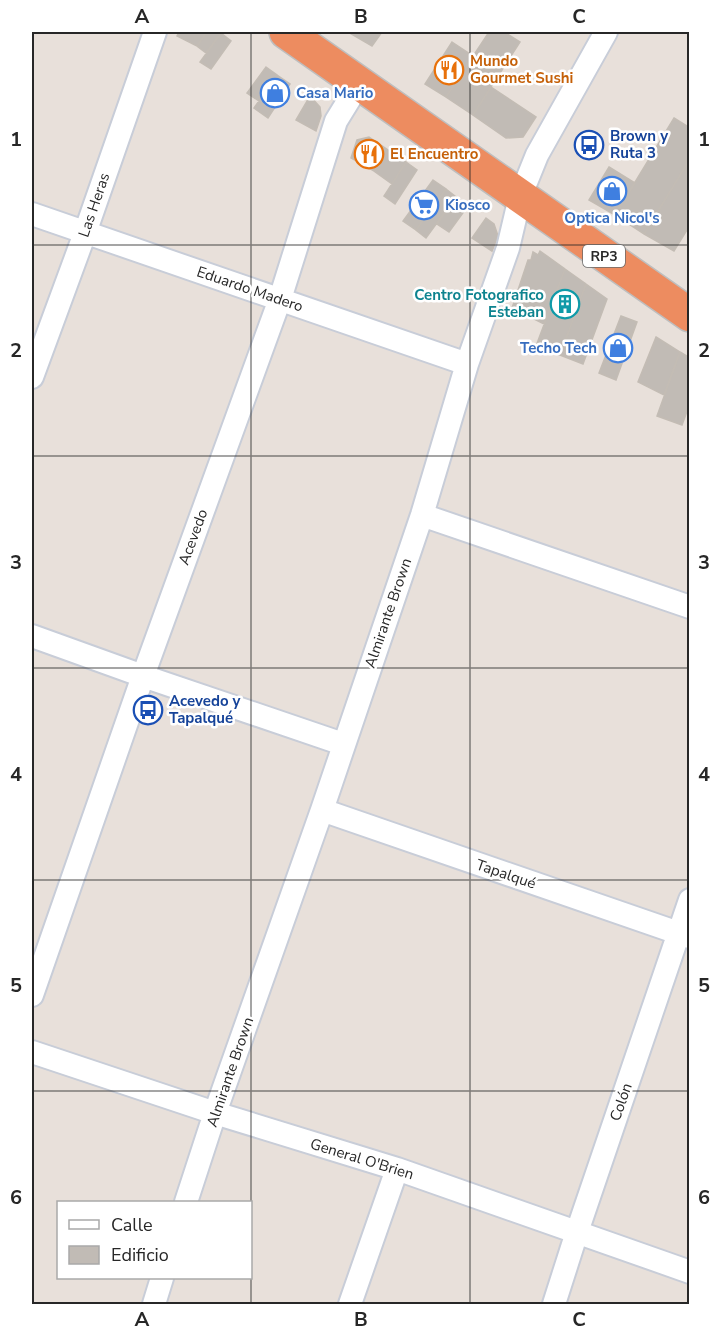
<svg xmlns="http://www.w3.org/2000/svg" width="721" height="1336" font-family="'Nunito Sans',sans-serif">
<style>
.building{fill:#c1bbb5;stroke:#c3bcb4;stroke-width:1.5}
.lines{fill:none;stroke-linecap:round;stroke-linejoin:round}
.minor-casing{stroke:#c8cdd8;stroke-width:26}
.highway-casing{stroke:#bebebe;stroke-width:36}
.minor{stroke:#fff;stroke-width:22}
.highway{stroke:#ed8c60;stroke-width:33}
.grid{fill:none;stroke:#272727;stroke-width:1.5;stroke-opacity:0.55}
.labels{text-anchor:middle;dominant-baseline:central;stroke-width:5;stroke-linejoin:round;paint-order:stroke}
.shield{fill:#fff;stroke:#686868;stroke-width:1.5}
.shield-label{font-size:14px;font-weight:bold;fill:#272727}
.food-label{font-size:15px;font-weight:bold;fill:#c56008;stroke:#fff;text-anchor:start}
.shop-label{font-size:15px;font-weight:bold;fill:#366cbe;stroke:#fff;text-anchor:start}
.transit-label{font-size:15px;font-weight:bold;fill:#164399;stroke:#fff;text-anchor:start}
.street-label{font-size:15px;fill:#272727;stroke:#fff}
.culture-label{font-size:15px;font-weight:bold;fill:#0d838f;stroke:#fff;text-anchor:end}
.neatline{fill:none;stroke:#272727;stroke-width:2}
.grid-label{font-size:20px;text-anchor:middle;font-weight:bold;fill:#272727}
</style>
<rect width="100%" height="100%" fill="#e8e0da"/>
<path class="building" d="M 179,32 L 207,32 L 197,46 L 177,36 Z
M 207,32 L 218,32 L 221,33 L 206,53 L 197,46 Z
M 348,32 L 382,32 L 372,46 Z
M 489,32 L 504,32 L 520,42 L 473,115 L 446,97 Z
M 221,33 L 231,41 L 211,69 L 200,62 Z
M 452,42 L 473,56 L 446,97 L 425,84 Z
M 266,67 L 277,75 L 259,101 L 247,93 Z
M 277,75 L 290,84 L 268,118 L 254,108 Z
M 491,87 L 536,117 L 523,137 L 506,138 L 473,115 Z
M 310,96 L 320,107 L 321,116 L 316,131 L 296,120 Z
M 674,118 L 690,128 L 690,159 L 644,234 L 615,215 Z
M 369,137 L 388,150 L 374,171 L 351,158 L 357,140 Z
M 388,150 L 406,162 L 392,184 L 374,171 Z
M 690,159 L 690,225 L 674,251 L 644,234 Z
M 406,162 L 417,170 L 395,204 L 384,196 Z
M 609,167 L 635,183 L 615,215 L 589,200 Z
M 433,180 L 446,189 L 416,230 L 403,221 Z
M 446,189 L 456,197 L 426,238 L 416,230 Z
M 456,197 L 468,206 L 449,232 L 437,224 Z
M 486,218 L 494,224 L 498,236 L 492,251 L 472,238 Z
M 540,251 L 565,269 L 544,324 L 512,308 L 528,260 L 531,260 L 533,252 L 538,255 Z
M 565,269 L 586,284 L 560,355 L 536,346 Z
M 586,284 L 607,299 L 583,364 L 560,355 Z
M 621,316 L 637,322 L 616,380 L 599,373 Z
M 656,337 L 680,352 L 664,395 L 638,382 Z
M 680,352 L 690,358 L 690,403 L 682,425 L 657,416 Z"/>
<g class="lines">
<g class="minor-casing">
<path id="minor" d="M 32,214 L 467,364
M 32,377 L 85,233 L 155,32
M 422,515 L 690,607
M 32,636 L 143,676 L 343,744
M 322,810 L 690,937
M 32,995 L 143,676 L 280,299 L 336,121 L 360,82
M 32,1052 L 215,1113 L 397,1169 L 690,1272
M 186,1202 L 215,1113 L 322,810 L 422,515 L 467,364 L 508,248 L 520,197 L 537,155 L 606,32
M 154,1304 L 162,1278
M 350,1304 L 397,1169
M 554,1304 L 577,1232 L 690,900"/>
</g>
<g class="highway-casing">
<path id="highway" d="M 286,32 L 690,315"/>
</g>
<use href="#minor" class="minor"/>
<use href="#highway" class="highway"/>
</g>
<path class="grid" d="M 251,32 L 251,1304M 470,32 L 470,1304M 32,245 L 690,245M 32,456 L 690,456M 32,668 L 690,668M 32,880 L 690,880M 32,1091 L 690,1091"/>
<defs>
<g id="restaurant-ring" transform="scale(1.5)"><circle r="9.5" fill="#fff" stroke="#e8710a" stroke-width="1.5"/><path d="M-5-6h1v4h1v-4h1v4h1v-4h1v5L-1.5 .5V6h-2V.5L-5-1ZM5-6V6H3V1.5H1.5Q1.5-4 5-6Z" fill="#e8710a"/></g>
<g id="shop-ring" transform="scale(1.5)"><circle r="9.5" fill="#fff" stroke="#3f7fe0" stroke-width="1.5"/><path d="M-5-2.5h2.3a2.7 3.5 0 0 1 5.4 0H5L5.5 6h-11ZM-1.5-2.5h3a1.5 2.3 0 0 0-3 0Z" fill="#3f7fe0"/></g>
<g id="bus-ring" transform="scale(1.5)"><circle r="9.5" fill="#fff" stroke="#1a4fb4" stroke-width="1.5"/><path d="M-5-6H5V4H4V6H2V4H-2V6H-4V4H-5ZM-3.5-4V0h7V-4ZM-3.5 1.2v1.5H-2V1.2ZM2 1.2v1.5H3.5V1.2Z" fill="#1a4fb4"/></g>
<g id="supermarket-ring" transform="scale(1.5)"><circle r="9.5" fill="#fff" stroke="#3f7fe0" stroke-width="1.5"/><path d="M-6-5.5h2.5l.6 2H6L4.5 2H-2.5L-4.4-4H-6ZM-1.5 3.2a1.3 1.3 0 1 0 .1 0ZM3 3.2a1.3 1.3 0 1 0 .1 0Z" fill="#3f7fe0"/></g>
<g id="building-ring" transform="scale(1.5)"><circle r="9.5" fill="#fff" stroke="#0f9aa8" stroke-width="1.5"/><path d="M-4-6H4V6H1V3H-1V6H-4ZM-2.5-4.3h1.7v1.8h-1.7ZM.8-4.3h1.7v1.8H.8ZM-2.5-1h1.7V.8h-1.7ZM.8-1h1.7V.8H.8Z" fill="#0f9aa8"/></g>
</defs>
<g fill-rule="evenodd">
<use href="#restaurant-ring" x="449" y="70"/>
<use href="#shop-ring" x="275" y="93"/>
<use href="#bus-ring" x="589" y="145"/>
<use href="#restaurant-ring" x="369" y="154"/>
<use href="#shop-ring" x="612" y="191"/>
<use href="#supermarket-ring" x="424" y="205"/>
<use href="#building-ring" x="565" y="304"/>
<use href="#shop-ring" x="618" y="348"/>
<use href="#bus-ring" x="148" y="710"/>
</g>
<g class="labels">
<rect class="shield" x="583" y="245" width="42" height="22" rx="4.5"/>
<g class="shield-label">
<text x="604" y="256">RP3</text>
</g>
<g class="food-label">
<text x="470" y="61">Mundo<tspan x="470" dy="17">Gourmet Sushi</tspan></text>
<text x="390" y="154">El Encuentro</text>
</g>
<g class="shop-label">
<text x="296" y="93">Casa Mario</text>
<text x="445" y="205">Kiosco</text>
<text x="612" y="218" text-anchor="middle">Optica Nicol's</text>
<text x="597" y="348" text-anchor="end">Techo Tech</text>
</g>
<g class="transit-label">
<text x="610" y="136">Brown y<tspan x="610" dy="17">Ruta 3</tspan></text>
<text x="169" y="701">Acevedo y<tspan x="169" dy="17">Tapalqué</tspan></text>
</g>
<g class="street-label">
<text transform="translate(94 205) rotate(-71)">Las Heras</text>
<text transform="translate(250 289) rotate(19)">Eduardo Madero</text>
<text transform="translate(193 537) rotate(-70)">Acevedo</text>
<text transform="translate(388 613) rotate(-71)">Almirante Brown</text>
<text transform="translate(506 874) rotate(19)">Tapalqué</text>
<text transform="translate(230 1072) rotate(-71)">Almirante Brown</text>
<text transform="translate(621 1102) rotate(-71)">Colón</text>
<text transform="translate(362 1159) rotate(17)">General O'Brien</text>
</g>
<g class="culture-label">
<text x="544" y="295">Centro Fotografico<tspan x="544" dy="17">Esteban</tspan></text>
</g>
</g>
<rect width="721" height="1336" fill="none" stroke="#ffffff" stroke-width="66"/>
<rect x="57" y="1201" width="195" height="78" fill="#ffffff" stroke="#a9a9a9" stroke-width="1.5"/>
<rect x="69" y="1220" width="30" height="9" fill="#ffffff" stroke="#a9a9a9" stroke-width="1.5"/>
<text x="111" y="1231" font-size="18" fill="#272727">Calle</text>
<rect x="69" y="1246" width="30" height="18" fill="#c1bbb5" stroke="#a9a9a9" stroke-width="1.5"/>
<text x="111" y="1261" font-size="18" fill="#272727">Edificio</text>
<rect x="33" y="33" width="655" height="1270" class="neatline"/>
<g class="grid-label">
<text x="142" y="23">A</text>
<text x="361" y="23">B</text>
<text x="579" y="23">C</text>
<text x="16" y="146">1</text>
<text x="704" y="146">1</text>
<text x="16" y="357">2</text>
<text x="704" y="357">2</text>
<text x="16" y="569">3</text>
<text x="704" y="569">3</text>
<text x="16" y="781">4</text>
<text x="704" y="781">4</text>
<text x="16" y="992">5</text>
<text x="704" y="992">5</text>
<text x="16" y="1204">6</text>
<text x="704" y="1204">6</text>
<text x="142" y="1326">A</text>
<text x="361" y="1326">B</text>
<text x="579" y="1326">C</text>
</g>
</svg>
